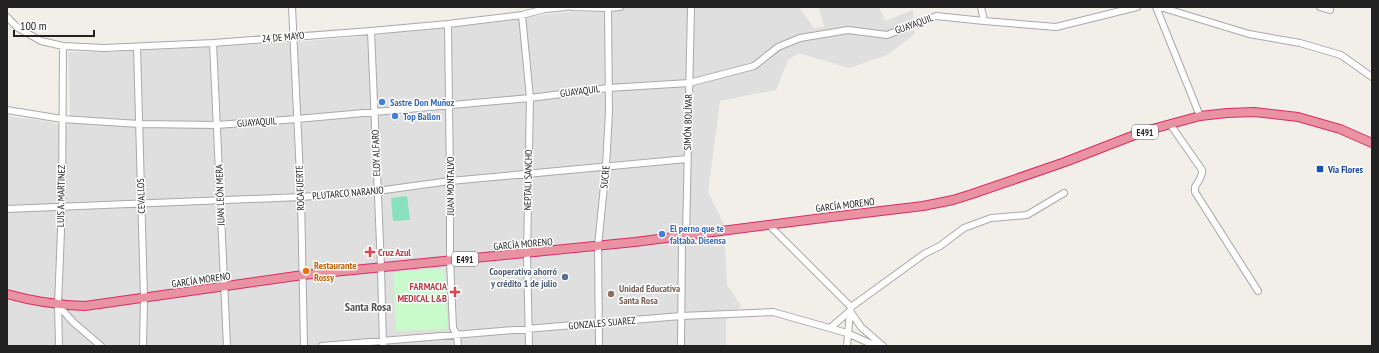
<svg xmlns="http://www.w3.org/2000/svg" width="1379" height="353" font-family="'PT Sans Narrow',sans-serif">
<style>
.residential{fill:#e0dfdf}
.park{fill:#c8facc}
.pitch{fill:#88e0be}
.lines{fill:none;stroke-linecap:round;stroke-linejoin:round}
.minor-casing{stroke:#a9a9a9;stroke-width:8}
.highway-casing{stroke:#dc2a67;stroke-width:10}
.minor{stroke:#fff;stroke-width:6}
.highway{stroke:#e892a2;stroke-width:8}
.shop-dot{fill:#3f7fe0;stroke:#fff;stroke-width:1.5}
.transit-dot{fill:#1a4fb4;stroke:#fff;stroke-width:1.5}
.health-dot{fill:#e0444e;stroke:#fff;stroke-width:1.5}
.food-dot{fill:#e8710a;stroke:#fff;stroke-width:1.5}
.service-dot{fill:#5c6f8a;stroke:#fff;stroke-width:1.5}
.education-dot{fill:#8d6e63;stroke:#fff;stroke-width:1.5}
.labels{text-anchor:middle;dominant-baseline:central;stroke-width:3;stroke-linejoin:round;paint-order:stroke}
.shield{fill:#fff;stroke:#646464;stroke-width:1}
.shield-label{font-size:9px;font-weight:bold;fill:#222}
.street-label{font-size:10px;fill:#222;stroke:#fff}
.shop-label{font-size:10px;font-weight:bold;fill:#366cbe;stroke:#fff;text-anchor:start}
.transit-label{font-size:10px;font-weight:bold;fill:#164399;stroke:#fff;text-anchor:start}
.health-label{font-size:10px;font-weight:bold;fill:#be3a42;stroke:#fff;text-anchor:start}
.food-label{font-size:10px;font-weight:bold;fill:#c56008;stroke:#fff;text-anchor:start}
.service-label{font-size:10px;font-weight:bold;fill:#4e5e75;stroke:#fff;text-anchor:end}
.education-label{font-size:10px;font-weight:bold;fill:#785e54;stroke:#fff;text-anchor:start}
.quarter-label{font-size:12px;font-weight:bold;fill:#555;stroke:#fff}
</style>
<rect width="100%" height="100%" fill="#f2efe9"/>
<path class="residential" d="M 614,7 L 799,7 L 814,28 L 824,27 L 819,7 L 879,7 L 885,21 L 913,10 L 915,34 L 887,55 L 849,68 L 799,53 L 788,60 L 776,90 L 720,101 L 708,192 L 724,224 L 727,285 L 741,306 L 726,320 L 726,346 L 7,346 L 7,116 L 45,121 L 68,126 L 70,115 L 68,52 L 111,52 L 297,42 L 365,36 L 516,20 L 547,14 L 566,12 L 614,12 Z"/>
<path class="park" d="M 444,269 L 448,329 L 396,331 L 393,272 Z"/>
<path class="pitch" d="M 407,196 L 410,220 L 393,221 L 391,198 Z"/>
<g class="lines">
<g class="minor-casing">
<path id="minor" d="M 292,7 L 301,197 L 304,346
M 571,7 L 608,8 L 620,7
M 981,7 L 984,21
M 1156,7 L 1200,116
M 1160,7 L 1249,34 L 1300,43 L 1341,55 L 1372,77
M 1320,7 L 1330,10
M 522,15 L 530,98 L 527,254 L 529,346
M 7,17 L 18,28 L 41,41 L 63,46 L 104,48 L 213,43 L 371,31 L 448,24 L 522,15 L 545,9 L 566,7
M 448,24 L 450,181 L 450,260 L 453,328 L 457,335 L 458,346
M 371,31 L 381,267 L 383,346
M 213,43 L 227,346
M 137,47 L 144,298 L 143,346
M 7,110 L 62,119 L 139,124 L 217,125 L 297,119 L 530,98 L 608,88 L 689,83 L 754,66 L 778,47 L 800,38 L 848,30 L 887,35 L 936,16 L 984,21 L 1056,27 L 1137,7
M 1170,124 L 1202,170 C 1203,177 1198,181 1195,187 L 1195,192 L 1258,291
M 7,209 L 301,197 L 377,191 L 450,181 L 687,159
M 769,225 L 851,307 L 850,311 L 861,327 L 883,346
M 58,305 L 73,322 L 101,346
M 851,307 L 924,254 L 940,246 L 964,228 L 991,218 L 1027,215 L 1064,193
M 830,328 L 850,311
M 59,346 L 58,305 L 62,206 L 63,46
M 322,346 L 681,316 L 773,312 L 847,333 L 876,346
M 599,346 L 598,246 L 606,166 L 609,112 L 608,7
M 681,346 L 682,242 L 686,236 L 691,7
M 847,346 L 850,311"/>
</g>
<g class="highway-casing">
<path id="highway" d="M 7,294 C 35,302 56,305 85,306 L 303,275 L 635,242 L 831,217 L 923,206 L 953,200 L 972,194 L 1065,162 L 1145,131 L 1200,116 L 1227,113 L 1254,112 L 1298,117 L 1340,129 L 1372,143"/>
</g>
<use href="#minor" class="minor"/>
<use href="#highway" class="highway"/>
</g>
<g class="shop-dot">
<circle cx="382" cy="102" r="4"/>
<circle cx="395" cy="116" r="4"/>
<circle cx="662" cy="234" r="4"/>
</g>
<rect class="transit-dot" x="1316" y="165" width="8" height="8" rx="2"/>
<g class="health-dot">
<path d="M368 246h4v4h4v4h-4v4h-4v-4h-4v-4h4z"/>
<path d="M453 286h4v4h4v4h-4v4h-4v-4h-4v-4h4z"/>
</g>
<circle class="food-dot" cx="306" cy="271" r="4"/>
<circle class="service-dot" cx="565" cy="277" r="4"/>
<circle class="education-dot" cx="611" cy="294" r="4"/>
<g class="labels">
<g class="shield">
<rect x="1132" y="125" width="26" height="14" rx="3"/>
<rect x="452" y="252" width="26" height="14" rx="3"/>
</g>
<g class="shield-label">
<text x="1145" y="132">E491</text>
<text x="465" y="259">E491</text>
</g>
<g class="street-label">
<text transform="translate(914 24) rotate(-20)">GUAYAQUIL</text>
<text transform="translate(283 37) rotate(-5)">24 DE MAYO</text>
<text transform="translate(580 91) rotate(-7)">GUAYAQUIL</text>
<text transform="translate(257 122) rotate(-4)">GUAYAQUIL</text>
<text transform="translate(688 122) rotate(-89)">SIMÓN BOLÍVAR</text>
<text transform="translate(376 153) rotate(-92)">ELOY ALFARO</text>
<text transform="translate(605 177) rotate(-84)">SUCRE</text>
<text transform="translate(528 180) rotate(-89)">NEPTALI SANCHO</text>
<text transform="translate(450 186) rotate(-90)">JUAN MONTALVO</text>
<text transform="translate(300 188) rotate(-92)">ROCAFUERTE</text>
<text transform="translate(348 193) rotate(-5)">PLUTARCO NARANJO</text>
<text transform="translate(220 195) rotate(-92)">JUAN LEÓN MERA</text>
<text transform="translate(61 196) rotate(-89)">LUIS A. MARTINEZ</text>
<text transform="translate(141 196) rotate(-92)">CEVALLOS</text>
<text transform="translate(845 205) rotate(-7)">GARCÍA MORENO</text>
<text transform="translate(523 244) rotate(-5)">GARCÍA MORENO</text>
<text transform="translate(201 280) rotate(-8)">GARCÍA MORENO</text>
<text transform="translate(602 323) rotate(-5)">GONZALES SUAREZ</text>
</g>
<g class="shop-label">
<text x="390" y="102">Sastre Don Muñoz</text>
<text x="403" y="116">Top Ballon</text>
<text x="670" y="228">El perno que te<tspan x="670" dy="12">faltaba. Disensa</tspan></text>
</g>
<g class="transit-label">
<text x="1328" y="169">Vía Flores</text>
</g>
<g class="health-label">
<text x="378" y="252">Cruz Azul</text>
<text x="447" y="286" text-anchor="end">FARMACIA<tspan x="447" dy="12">MEDICAL L&amp;B</tspan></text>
</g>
<g class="food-label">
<text x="314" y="265">Restaurante<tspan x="314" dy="12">Rossy</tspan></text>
</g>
<g class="service-label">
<text x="557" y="271">Cooperativa ahorró<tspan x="557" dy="12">y crédito 1 de julio</tspan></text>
</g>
<g class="education-label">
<text x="619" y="288">Unidad Educativa<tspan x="619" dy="12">Santa Rosa</tspan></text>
</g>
<g class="quarter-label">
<text x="368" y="306">Santa Rosa</text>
</g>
</g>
<rect width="1379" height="353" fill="none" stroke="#222222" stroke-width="16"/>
<path d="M14 30v6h80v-6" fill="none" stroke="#222222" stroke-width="2"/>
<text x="20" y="30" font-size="12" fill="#222222" stroke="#ffffff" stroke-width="3" paint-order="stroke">100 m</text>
</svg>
